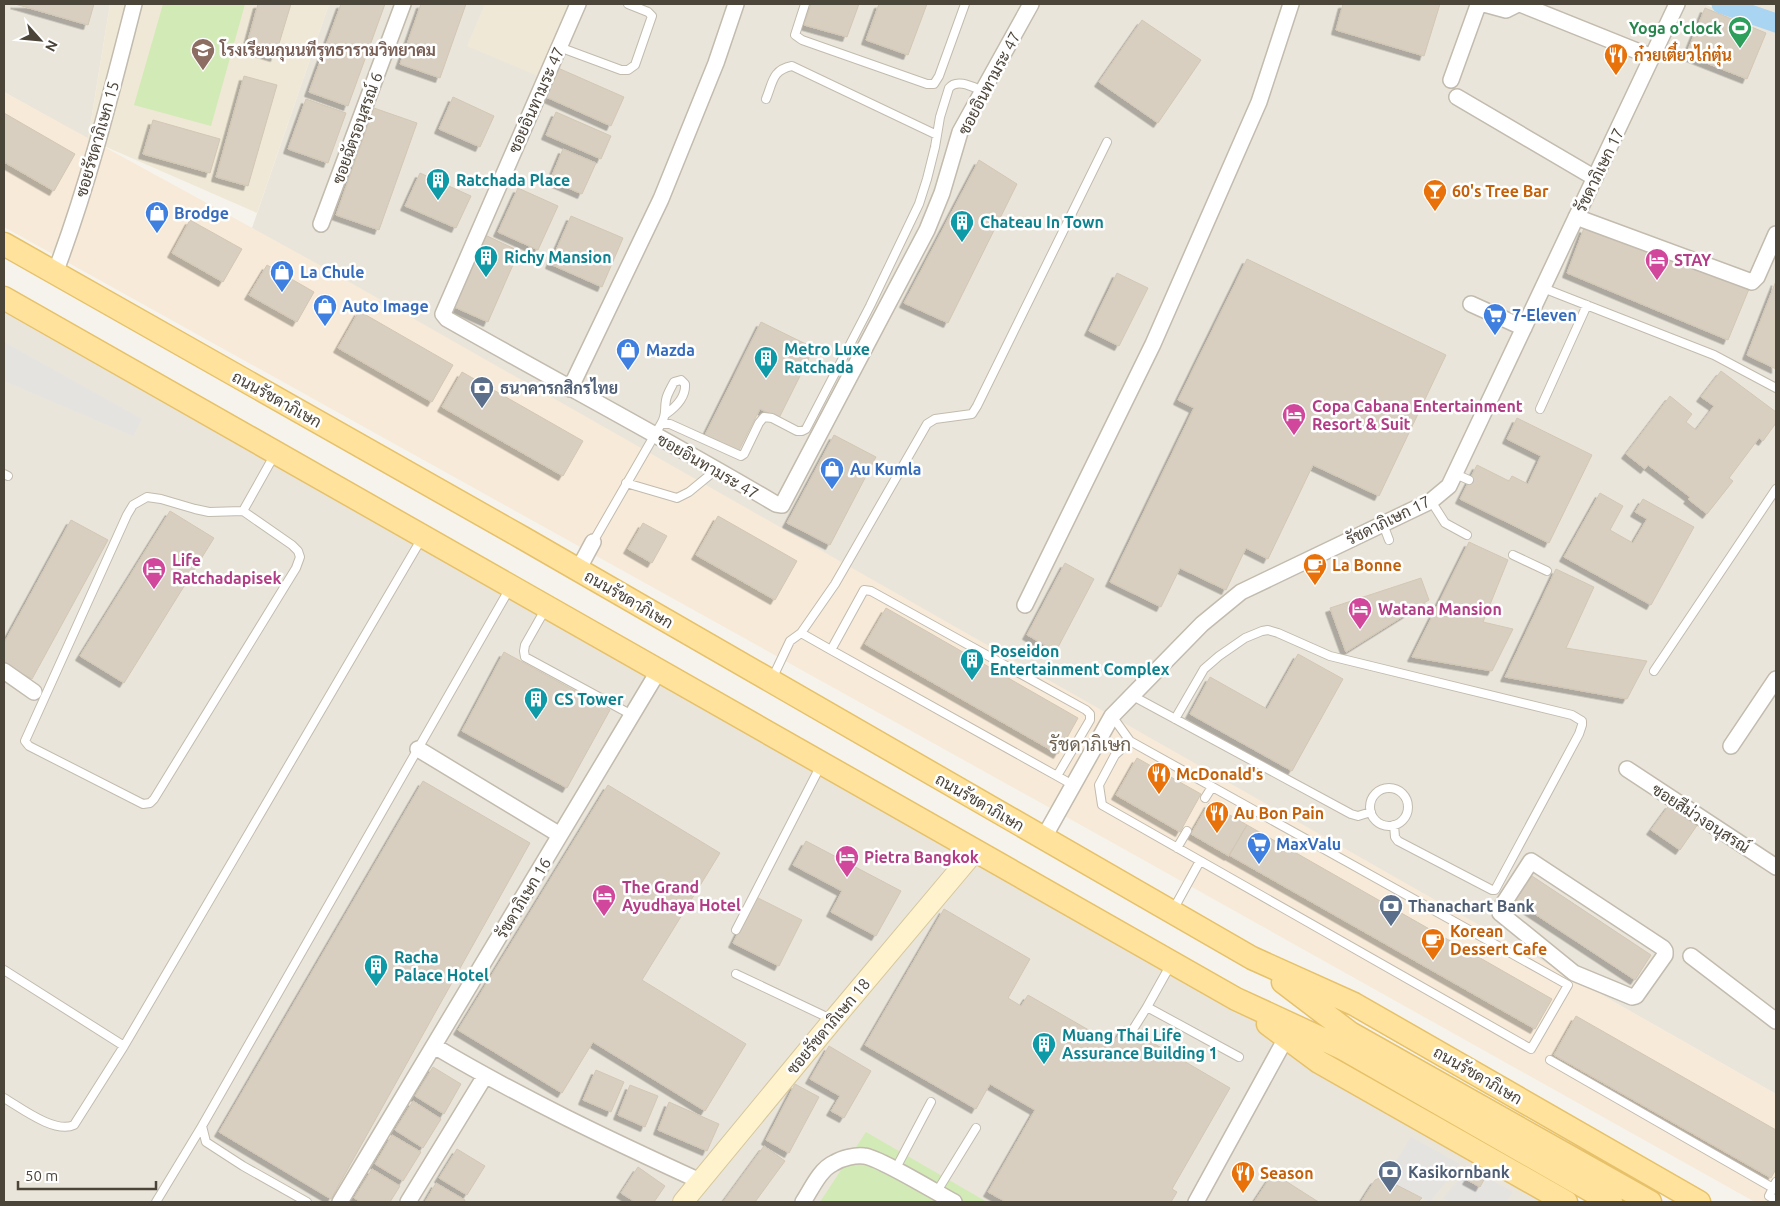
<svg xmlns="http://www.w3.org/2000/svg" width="1780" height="1206" font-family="Ubuntu,Sarabun,sans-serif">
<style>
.residential{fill:#eae5da}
.commercial{fill:#f7ead8}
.education{fill:#efe8d6}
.green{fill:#d2eab5}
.parking{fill:#e5e3e0}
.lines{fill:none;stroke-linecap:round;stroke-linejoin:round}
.canal{stroke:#a9d4f2;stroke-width:19}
.building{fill:#d8cfc1;stroke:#d3c7b4;filter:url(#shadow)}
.lane-casing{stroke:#c2bbae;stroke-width:10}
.street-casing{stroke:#c2bbae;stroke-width:18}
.secondary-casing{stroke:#d6c79b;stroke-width:22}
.primary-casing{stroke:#e6c16a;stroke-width:25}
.lane{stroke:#fff;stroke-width:8}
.street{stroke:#fff;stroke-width:15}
.secondary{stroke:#fff3cd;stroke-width:20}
.primary{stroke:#ffe39c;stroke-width:22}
.labels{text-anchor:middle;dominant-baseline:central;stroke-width:5;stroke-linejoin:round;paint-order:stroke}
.leisure-label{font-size:16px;font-weight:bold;fill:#27864d;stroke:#fff;text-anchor:end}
.education-label{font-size:16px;font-weight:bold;fill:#785e54;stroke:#fff;text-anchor:start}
.food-label{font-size:16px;font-weight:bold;fill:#c56008;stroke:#fff;text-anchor:start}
.street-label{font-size:16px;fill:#4b4439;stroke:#fff}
.culture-label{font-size:16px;font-weight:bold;fill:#0d838f;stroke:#fff;text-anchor:start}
.shop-label{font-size:16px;font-weight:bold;fill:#366cbe;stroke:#fff;text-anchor:start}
.hotel-label{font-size:16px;font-weight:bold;fill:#b23c85;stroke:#fff;text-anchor:start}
.service-label{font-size:16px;font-weight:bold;fill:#4e5e75;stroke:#fff;text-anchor:start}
.quarter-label{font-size:19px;fill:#6e6250;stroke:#fff}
</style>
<defs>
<filter id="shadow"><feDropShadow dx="-4.5" dy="4.5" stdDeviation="0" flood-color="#0004"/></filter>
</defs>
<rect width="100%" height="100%" fill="#f6f3ec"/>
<path class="residential" d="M 4,4 L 110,4 L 88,139 L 4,92 Z
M 329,4 L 1703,4 L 1776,31 L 1776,1094 L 252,228 Z
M 1736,4 L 1776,4 L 1776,21 Z
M 4,298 L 659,670 L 1566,1202 L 4,1202 Z"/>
<path class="commercial" d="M 4,92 L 316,263 L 1776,1094 L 1776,1202 L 1755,1202 L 1106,839 L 4,227 Z"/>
<path class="education" d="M 110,4 L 329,4 L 257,213 L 88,139 Z
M 485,4 L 568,4 L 538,76 L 467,46 Z"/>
<path class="green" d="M 163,4 L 245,4 L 211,126 L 134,105 Z
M 866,1132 L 987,1202 L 820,1202 Z"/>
<path class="parking" d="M 4,342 L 142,419 L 133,436 L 4,381 Z
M 1411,1137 L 1460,1164 L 1430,1202 L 1385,1179 Z
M 1469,1167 L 1513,1192 L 1506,1202 L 1450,1202 L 1443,1198 Z"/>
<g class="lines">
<path class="canal" d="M 1721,4 L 1776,23"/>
</g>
<path class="building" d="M 15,4 L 94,4 L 88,25 Z
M 258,4 L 291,4 L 275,57 L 246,48 Z
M 341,4 L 385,4 L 348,106 L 309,92 Z
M 421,4 L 466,4 L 440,78 L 400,64 Z
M 811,4 L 859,4 L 847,37 L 804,25 Z
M 879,4 L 927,4 L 908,55 L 866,40 Z
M 1343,4 L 1440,4 L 1424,56 L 1336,30 Z
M 1705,8 L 1766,33 L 1747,79 L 1686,55 Z
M 1142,20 L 1201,60 L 1158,123 L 1099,82 Z
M 558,68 L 624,97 L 611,126 L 546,97 Z
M 244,76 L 277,85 L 248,186 L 216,177 Z
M 453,97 L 494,116 L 480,147 L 439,129 Z
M 306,99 L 346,113 L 328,163 L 288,149 Z
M 374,108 L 417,123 L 379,230 L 336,215 Z
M 556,112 L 611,136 L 601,159 L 546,135 Z
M 4,113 L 75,154 L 54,191 L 4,162 Z
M 153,120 L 220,139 L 210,173 L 143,154 Z
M 563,149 L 596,163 L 582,194 L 550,180 Z
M 979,160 L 1017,184 L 948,323 L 904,303 Z
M 420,173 L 471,196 L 456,228 L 405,206 Z
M 518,188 L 558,206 L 538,250 L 498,232 Z
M 571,216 L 623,238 L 602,287 L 550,264 Z
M 190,220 L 242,249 L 223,282 L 172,253 Z
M 1584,228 L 1749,289 L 1728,340 L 1567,273 Z
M 483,234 L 519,251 L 488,322 L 452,306 Z
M 1247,259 L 1446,355 L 1379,496 L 1313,465 L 1268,559 L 1246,548 L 1226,590 L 1180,568 L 1161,607 L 1110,582 L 1194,408 L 1178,400 Z
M 267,265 L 314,292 L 297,322 L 249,295 Z
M 1117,273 L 1148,288 L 1119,346 L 1089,331 Z
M 1776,281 L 1776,369 L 1747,355 Z
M 359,311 L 453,365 L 432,402 L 338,348 Z
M 761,322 L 814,348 L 779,418 L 760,409 L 738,452 L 705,435 Z
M 1721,371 L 1776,412 L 1776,423 L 1763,441 L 1759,438 L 1729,478 L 1733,481 L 1707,514 L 1688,499 L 1690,497 L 1648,465 L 1645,469 L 1626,454 L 1670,396 L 1692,414 L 1686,422 L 1696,430 L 1714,406 L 1701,397 Z
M 462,372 L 583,441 L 563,476 L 442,407 Z
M 1517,418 L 1592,455 L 1549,543 L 1460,499 L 1477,465 L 1509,481 L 1512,476 L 1528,484 L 1541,456 L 1507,439 Z
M 834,435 L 876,457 L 830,545 L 787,523 Z
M 1600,493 L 1623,506 L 1610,530 L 1633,543 L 1647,519 L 1635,512 L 1643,499 L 1694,527 L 1651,605 L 1564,557 Z
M 170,511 L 214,538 L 124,683 L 80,656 Z
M 718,516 L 797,561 L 775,600 L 696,555 Z
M 71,520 L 108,540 L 32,679 L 4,664 L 4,643 Z
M 643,523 L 667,536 L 652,563 L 628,549 Z
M 1469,542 L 1508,560 L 1483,622 L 1513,629 L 1492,671 L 1412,657 Z
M 1065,563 L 1094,579 L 1056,651 L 1027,635 Z
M 1556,569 L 1594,587 L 1566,648 L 1647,661 L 1627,699 L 1505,677 Z
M 1421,578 L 1429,600 L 1346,652 L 1330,608 Z
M 886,608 L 1078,718 L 1058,754 L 865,644 Z
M 504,652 L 610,710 L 567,788 L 462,731 Z
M 1298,654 L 1343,679 L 1292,771 L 1190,714 L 1210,677 L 1267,709 Z
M 1137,758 L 1201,794 L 1180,832 L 1116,795 Z
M 423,781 L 530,843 L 331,1199 L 219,1132 Z
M 608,785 L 720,853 L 642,980 L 746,1044 L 705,1111 L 593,1042 L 562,1093 L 458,1030 Z
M 1209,803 L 1247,825 L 1229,856 L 1191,834 Z
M 1670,804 L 1698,824 L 1680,850 L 1651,830 Z
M 1247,825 L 1552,999 L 1535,1029 L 1229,855 Z
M 806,841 L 901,891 L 876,936 L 831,912 L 842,891 L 793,865 Z
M 1532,876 L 1651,955 L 1635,980 L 1515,901 Z
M 756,897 L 802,920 L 779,966 L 733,943 Z
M 944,909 L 1030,959 L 1008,998 L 1021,1006 L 1028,995 L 1113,1044 L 1124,1026 L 1230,1088 L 1172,1189 L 1177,1192 L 1171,1202 L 1006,1202 L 988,1192 L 1035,1110 L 990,1084 L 976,1109 L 865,1045 Z
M 1576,1016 L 1776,1130 L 1776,1169 L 1771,1178 L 1554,1055 Z
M 829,1046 L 871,1071 L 844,1118 L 831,1111 L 840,1096 L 810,1079 Z
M 433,1067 L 461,1084 L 444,1114 L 415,1096 Z
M 596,1070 L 624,1082 L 611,1112 L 583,1100 Z
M 795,1084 L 819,1097 L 789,1153 L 766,1140 Z
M 630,1085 L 658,1096 L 645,1127 L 618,1115 Z
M 413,1101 L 441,1119 L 423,1148 L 395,1130 Z
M 669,1102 L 719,1124 L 707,1151 L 658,1130 Z
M 392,1135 L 421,1152 L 403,1181 L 375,1164 Z
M 764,1146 L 785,1161 L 755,1202 L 723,1202 Z
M 457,1149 L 485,1166 L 467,1195 L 439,1178 Z
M 638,1167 L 665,1186 L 654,1202 L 635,1202 L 621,1193 Z
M 372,1169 L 400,1186 L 390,1202 L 361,1202 L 354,1198 Z
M 1474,1169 L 1486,1176 L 1480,1187 L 1467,1180 Z
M 1273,1173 L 1317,1201 L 1320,1202 L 1254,1202 Z
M 1380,1178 L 1385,1179 L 1422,1198 L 1418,1202 L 1361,1202 L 1375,1180 Z
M 436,1183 L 465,1200 L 464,1202 L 425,1202 Z"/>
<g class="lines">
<g class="lane-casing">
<path id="lane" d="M 805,4 L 795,35 L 802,40 L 927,84 L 934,84 L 939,76 L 965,4
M 559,47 L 621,70 L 628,70 L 635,65 L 652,16 L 648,12 L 628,4
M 766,99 C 773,82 772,70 792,66 L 937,135
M 1543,288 L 1714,355 L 1776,388
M 1540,409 L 1587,305
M 661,424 C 667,414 664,411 666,400 C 667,394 671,388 674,382 L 681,380 L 685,384 C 686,397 676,407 666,414
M 4,474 L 8,476
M 1455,474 L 1469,480
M 626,483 L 677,498 L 689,492 L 717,469
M 147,497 L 161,499 L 195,509 L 209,512 L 243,511 L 292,545 L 298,551 L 300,557 L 296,568 L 154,799 L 150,803 L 143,804 L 29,746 L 25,741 L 127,515 L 133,505 Z
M 1431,501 L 1445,523 L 1467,535
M 243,511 L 275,454
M 1383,524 L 1389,540
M 593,542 L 661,424 L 670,424 L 741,456 L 744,454 L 759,423 L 764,417 L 772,418 L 797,431 L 802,431 L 806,429 L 870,306 L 919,204 L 927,179 L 935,147 L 940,117 L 949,88 C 957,78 973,87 983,91
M 1513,555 L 1547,571
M 546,608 L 525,645 L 524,651 L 525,657 L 632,715
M 801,633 L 835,584 L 927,424 L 935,419 L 972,414 L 977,406 L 1107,142
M 1654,671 L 1776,489
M 772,679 L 790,641 L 801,633 L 831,650
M 1131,695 L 1351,814 L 1358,816 L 1371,812
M 1112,716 L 1130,741 L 1568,985 L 1531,1049 L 1102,805 L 1099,785 L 1115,755 L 1130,741
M 1175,719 L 1204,669 L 1219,656 L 1245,638 L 1262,631 L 1268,630 L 1278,633 L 1330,656 L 1572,715 L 1582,721 L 1582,725 L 1579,734 L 1495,890 L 1492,890 L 1398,841 L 1395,837 L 1394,825
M 1057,776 L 1090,720 L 1090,714 L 1086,710 L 871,591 L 864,590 L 831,650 L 1057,776 L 1073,785
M1370 807a19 19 0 1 1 38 0a19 19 0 1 1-38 0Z
M 1205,798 L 1212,787
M 1177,848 L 1187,831
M 1173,910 L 1200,861
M 736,930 L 821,765
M 1171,964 L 1147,1007 L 1239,1057
M 4,970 L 124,1046 L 422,538
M 736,974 L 831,1019
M 1132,1031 L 1147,1007
M 1550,1060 L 1773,1188
M 4,1098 C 21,1108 55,1134 74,1125 L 124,1046
M 895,1170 L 931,1102
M 1776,1182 L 1769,1196 L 1776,1200
M 936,1193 L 976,1128
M 156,1202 L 202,1126
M 307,1202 L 243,1166 L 206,1142 L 202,1126 L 510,588"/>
</g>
<g class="street-casing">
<path id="street" d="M 578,4 L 443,314 L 447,319 C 556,381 668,440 776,504 L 782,505 L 927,230 L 942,193 L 960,132 L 1031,4
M 1484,4 L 1506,10 L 1518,4
M 1520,4 L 1652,57
M 1451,80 L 1477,8 L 1482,4
M 1457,97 L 1595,178
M 1576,217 L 1752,282 L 1757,277 L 1776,234
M 321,224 L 403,4
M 55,273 C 88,186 111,94 134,4
M 1471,304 L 1524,328
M 570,389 L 661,199 L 716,63 L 736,4
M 578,570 L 593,542
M 1025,605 L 1153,344 L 1259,102 L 1291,4
M 4,671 L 34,692
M 1731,746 L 1776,679
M 418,749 L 560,835
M 1627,769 L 1776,867
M 1043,839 L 1112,716 L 1202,624 L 1241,592 L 1431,501 L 1449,486 L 1677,4
M 1531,861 L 1663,948 L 1665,951 L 1665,955 L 1636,996 L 1632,997 L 1574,973 L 1500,913 L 1500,909 Z
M 1691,956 L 1776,1021
M 434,1046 C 520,1097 608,1139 700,1181
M 340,1202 L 659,670
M 408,1202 L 485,1076
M 803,1202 C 811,1190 820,1169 834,1163 C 842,1158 855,1155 864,1156 C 878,1157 937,1193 954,1202
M 1196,1202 L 1286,1038"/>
</g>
<g class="secondary-casing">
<path id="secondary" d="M 683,1202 L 833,1020 L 975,851"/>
</g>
<g class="primary-casing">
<path id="primary" d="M 4,244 L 523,538 L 1252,958 L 1354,1004 L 1699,1202
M 4,298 L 1236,999 L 1342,1048 L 1611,1202
M 1283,982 L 1350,1033 L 1650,1202
M 1268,1024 L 1319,1062 L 1566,1202"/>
</g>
<use href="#lane" class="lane"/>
<use href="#street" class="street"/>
<use href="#secondary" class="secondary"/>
<use href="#primary" class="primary"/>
</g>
<defs>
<g id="stadium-pin" transform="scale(1.25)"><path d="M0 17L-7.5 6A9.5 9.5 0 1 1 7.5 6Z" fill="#2e9e5b" stroke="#fff"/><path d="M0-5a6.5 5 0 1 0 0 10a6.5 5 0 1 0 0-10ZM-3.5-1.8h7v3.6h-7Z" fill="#fff"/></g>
<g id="school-pin" transform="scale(1.25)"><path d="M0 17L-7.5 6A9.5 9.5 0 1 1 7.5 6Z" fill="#8d6e63" stroke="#fff"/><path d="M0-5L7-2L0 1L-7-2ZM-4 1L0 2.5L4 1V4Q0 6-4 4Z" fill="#fff"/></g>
<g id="restaurant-pin" transform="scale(1.25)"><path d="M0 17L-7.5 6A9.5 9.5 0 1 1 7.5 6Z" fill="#e8710a" stroke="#fff"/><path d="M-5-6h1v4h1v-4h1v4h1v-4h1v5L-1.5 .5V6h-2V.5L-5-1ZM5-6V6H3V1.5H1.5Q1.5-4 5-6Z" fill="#fff"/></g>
<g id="building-pin" transform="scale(1.25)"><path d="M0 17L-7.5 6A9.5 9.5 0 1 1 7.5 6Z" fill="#0f9aa8" stroke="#fff"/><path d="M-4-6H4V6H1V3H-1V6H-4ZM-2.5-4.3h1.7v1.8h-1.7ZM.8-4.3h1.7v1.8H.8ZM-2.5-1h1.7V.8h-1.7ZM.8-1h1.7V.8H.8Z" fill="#fff"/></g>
<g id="bar-pin" transform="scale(1.25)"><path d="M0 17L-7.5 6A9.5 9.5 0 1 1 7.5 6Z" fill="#e8710a" stroke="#fff"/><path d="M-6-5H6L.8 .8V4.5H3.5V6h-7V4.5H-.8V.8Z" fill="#fff"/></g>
<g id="shop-pin" transform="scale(1.25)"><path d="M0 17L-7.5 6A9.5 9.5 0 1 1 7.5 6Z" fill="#3f7fe0" stroke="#fff"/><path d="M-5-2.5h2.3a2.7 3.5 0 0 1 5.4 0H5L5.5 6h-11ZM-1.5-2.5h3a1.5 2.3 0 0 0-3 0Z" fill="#fff"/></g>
<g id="hotel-pin" transform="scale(1.25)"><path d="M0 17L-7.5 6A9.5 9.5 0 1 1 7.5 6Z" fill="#d1479c" stroke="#fff"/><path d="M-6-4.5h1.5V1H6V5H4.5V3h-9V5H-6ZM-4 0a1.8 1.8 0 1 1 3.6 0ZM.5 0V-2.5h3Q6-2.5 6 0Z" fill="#fff"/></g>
<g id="supermarket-pin" transform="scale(1.25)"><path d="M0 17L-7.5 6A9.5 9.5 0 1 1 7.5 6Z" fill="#3f7fe0" stroke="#fff"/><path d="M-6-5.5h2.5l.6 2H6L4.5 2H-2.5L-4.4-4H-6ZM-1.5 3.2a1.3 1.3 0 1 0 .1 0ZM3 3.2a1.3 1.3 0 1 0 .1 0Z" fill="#fff"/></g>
<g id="bank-pin" transform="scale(1.25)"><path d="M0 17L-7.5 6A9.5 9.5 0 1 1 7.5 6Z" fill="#5c6f8a" stroke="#fff"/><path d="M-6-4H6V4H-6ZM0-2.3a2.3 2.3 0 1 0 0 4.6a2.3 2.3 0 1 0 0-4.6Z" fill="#fff"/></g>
<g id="cafe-pin" transform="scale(1.25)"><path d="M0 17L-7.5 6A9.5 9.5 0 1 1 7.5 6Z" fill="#e8710a" stroke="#fff"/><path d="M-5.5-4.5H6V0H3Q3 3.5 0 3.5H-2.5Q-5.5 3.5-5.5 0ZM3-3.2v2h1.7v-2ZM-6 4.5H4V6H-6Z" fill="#fff"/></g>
</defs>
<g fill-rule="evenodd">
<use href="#stadium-pin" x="1740" y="28"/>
<use href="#school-pin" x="203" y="50"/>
<use href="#restaurant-pin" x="1616" y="55"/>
<use href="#building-pin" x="438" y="180"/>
<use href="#bar-pin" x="1435" y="191"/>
<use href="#shop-pin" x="157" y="213"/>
<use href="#building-pin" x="962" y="222"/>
<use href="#building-pin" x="486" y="257"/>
<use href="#hotel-pin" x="1657" y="260"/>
<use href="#shop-pin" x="282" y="272"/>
<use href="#shop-pin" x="325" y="306"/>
<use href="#supermarket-pin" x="1495" y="315"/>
<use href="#shop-pin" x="628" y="350"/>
<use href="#building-pin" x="766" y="358"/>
<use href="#bank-pin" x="482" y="388"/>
<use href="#hotel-pin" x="1294" y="415"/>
<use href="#shop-pin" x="832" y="469"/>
<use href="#cafe-pin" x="1315" y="565"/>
<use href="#hotel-pin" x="154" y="569"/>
<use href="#hotel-pin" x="1360" y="609"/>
<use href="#building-pin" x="972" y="660"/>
<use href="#building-pin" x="536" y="699"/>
<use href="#restaurant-pin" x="1159" y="774"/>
<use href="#restaurant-pin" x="1217" y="813"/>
<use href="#supermarket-pin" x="1259" y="844"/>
<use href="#hotel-pin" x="847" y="857"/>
<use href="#hotel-pin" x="604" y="896"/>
<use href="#bank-pin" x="1391" y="906"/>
<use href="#cafe-pin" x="1433" y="940"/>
<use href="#building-pin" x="376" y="966"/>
<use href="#building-pin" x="1044" y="1044"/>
<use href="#bank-pin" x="1390" y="1172"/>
<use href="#restaurant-pin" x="1243" y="1173"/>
</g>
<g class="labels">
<g class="leisure-label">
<text x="1722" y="28">Yoga o'clock</text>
</g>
<g class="education-label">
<text x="220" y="50">โรงเรียนกุนนทีรุทธารามวิทยาคม</text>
</g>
<g class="food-label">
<text x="1634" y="55">ก๋วยเตี๋ยวไก่ตุ๋น</text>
<text x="1452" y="191">60's Tree Bar</text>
<text x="1332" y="565">La Bonne</text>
<text x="1176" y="774">McDonald's</text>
<text x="1234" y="813">Au Bon Pain</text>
<text x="1450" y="931">Korean<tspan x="1450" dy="18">Dessert Cafe</tspan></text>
<text x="1260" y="1173">Season</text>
</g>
<g class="street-label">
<text transform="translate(989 83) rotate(-62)">ซอยอินทามระ 47</text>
<text transform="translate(536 100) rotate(-66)">ซอยอินทามระ 47</text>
<text transform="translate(357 128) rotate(-70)">ซอยฉัตรอนุสรณ์ 6</text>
<text transform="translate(97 139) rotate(-74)">ซอยรัชดาภิเษก 15</text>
<text transform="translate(1599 170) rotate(-64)">รัชดาภิเษก 17</text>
<text transform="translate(277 399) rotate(29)">ถนนรัชดาภิเษก</text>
<text transform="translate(708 466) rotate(30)">ซอยอินทามระ 47</text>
<text transform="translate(1388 520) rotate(-26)">รัชดาภิเษก 17</text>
<text transform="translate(629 599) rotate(30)">ถนนรัชดาภิเษก</text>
<text transform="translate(980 802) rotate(30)">ถนนรัชดาภิเษก</text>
<text transform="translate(1701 818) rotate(33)">ซอยสีม่วงอนุสรณ์</text>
<text transform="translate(523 898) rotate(-59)">รัชดาภิเษก 16</text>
<text transform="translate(828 1026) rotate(-50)">ซอยรัชดาภิเษก 18</text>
<text transform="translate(1478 1075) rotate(30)">ถนนรัชดาภิเษก</text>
</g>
<g class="culture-label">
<text x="456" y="180">Ratchada Place</text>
<text x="980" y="222">Chateau In Town</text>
<text x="504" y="257">Richy Mansion</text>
<text x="784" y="349">Metro Luxe<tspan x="784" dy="18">Ratchada</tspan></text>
<text x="990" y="651">Poseidon<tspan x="990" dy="18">Entertainment Complex</tspan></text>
<text x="554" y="699">CS Tower</text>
<text x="394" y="957">Racha<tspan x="394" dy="18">Palace Hotel</tspan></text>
<text x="1062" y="1035">Muang Thai Life<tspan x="1062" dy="18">Assurance Building 1</tspan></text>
</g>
<g class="shop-label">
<text x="174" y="213">Brodge</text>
<text x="300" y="272">La Chule</text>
<text x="342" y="306">Auto Image</text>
<text x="1512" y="315">7-Eleven</text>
<text x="646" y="350">Mazda</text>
<text x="850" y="469">Au Kumla</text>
<text x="1276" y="844">MaxValu</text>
</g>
<g class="hotel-label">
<text x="1674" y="260">STAY</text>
<text x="1312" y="406">Copa Cabana Entertainment<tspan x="1312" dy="18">Resort &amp; Suit</tspan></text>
<text x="172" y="560">Life<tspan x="172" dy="18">Ratchadapisek</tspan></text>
<text x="1378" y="609">Watana Mansion</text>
<text x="864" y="857">Pietra Bangkok</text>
<text x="622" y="887">The Grand<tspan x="622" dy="18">Ayudhaya Hotel</tspan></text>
</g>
<g class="service-label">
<text x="500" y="388">ธนาคารกสิกรไทย</text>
<text x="1408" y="906">Thanachart Bank</text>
<text x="1408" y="1172">Kasikornbank</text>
</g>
<g class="quarter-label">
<text x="1090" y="744">รัชดาภิเษก</text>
</g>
</g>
<rect width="1780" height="1206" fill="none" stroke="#4b4439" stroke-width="10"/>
<g transform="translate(40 40) rotate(117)" stroke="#ffffff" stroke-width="4" paint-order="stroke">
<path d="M0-4L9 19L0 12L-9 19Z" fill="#4b4439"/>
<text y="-8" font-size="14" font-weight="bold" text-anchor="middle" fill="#4b4439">N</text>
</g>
<path d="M18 1181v8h138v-8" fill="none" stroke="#4b4439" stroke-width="2.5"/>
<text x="25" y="1181" font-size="15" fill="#4b4439" stroke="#ffffff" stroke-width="4" paint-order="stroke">50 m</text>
</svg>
